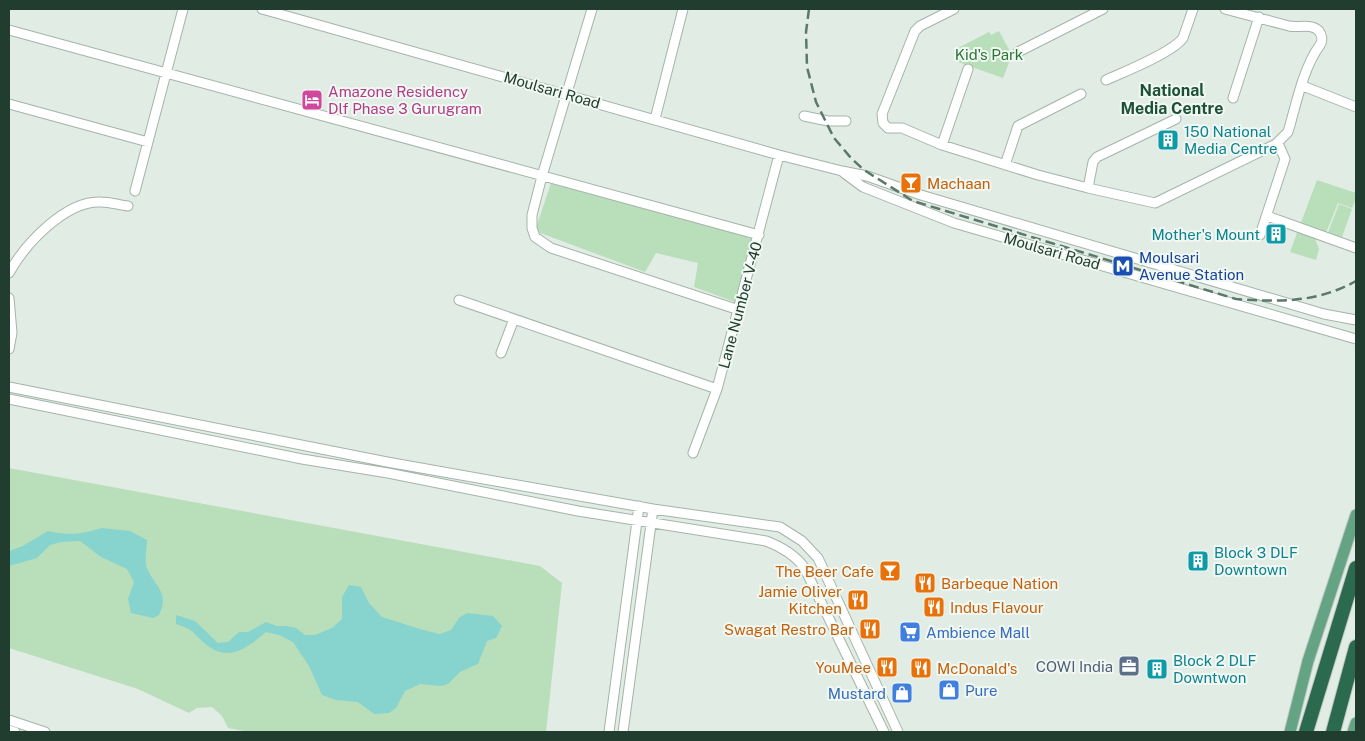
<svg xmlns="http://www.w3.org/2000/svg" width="1365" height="741" font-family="'Public Sans',sans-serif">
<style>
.green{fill:#b9deba}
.water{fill:#87d3ce}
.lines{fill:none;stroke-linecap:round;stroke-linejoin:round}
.minor-casing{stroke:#a4b4aa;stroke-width:11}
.major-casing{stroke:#c1c9c5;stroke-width:13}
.highway-casing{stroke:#c1c9c5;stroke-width:16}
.minor{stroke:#fff;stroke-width:9}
.major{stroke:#64a384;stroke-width:11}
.highway{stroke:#2c6a4f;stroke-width:14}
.rail{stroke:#5b796a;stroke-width:2.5;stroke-dasharray:10 5;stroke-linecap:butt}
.labels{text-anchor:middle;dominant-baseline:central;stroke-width:4;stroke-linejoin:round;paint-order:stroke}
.park-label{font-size:15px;fill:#2a7536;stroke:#f1f8f3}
.street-label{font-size:15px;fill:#213d2f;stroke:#f1f8f3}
.hotel-label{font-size:15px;fill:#b23c85;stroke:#f1f8f3;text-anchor:start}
.culture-label{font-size:15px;fill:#0d838f;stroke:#f1f8f3;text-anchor:start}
.food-label{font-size:15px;fill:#c56008;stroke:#f1f8f3;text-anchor:start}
.transit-label{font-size:15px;fill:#164399;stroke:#f1f8f3;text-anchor:start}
.shop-label{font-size:15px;fill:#366cbe;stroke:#f1f8f3;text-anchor:start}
.service-label{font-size:15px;fill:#4e5e75;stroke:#f1f8f3;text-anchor:end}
.neighbourhood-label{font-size:16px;font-weight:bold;fill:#1c5037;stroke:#f1f8f3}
</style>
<rect width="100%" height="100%" fill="#e1ece4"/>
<path class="green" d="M 999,31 L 1012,55 L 1003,78 L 955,61 L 956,55 L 954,50 L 989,32 L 991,35 Z
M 553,177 L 754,239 L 735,302 L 694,287 L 698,263 L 656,253 L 645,272 L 535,231 Z
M 1317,180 L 1356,193 L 1356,198 L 1352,208 L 1338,203 L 1325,235 L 1300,225 Z
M 1339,204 L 1352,209 L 1341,240 L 1327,235 Z
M 1298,230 L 1314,236 L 1319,249 L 1316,260 L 1290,252 Z
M 9,468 L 540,566 L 562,583 L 546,732 L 249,732 L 228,728 L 222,716 L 212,707 L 197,708 L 189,713 L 138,689 L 9,648 Z"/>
<path class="water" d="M 102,528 L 130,531 L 147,540 C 147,548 144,561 147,568 C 155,587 170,592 159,615 L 153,618 L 131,613 L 128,599 L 134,582 L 127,569 L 101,557 L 80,541 L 61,542 L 50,545 L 37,558 L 9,566 L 9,551 L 23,546 L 48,531 C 70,536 81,534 102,528 Z
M 349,585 L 361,587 L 369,603 L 382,617 L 420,629 L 439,634 L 451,630 L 459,618 L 467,613 L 493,616 L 502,626 L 496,638 L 487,641 L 478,664 L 460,672 L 448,684 L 442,686 L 420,684 L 405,691 L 396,708 L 389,713 L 374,714 L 358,702 L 336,700 L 322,695 L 309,666 L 293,642 L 279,635 L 266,632 C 245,650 226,664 202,641 C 191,630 191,629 176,624 L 176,615 L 195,621 L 218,643 L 228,642 L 239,632 L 248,632 L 266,622 L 277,626 L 287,626 L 296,628 L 305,635 L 315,635 L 332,628 L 342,619 L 342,597 Z"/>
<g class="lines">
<g class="minor-casing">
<path id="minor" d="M 262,9 L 779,155 L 842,171 L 867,176 L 921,195 L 1324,314 L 1356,320
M 592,9 L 542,176 L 532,215 L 532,228 L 535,237 L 551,248 L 739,310
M 954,9 L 920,26 L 915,31 L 882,114 L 883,123 L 888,128 L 902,128 L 942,145 L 1038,175 L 1088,188 L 1155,203 L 1276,144 L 1288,132 C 1296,105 1303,68 1320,45 C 1323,41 1322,35 1319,31 C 1311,23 1299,28 1289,26 L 1225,9
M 9,30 L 759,235
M 1018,52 L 1103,9
M 1106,80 C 1124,72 1172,53 1183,38 L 1193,9
M 1303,86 L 1356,107
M 1233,98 L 1259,17
M 9,104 L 148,142
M 804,116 L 828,121 L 846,121
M 655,119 L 683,9
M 942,145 L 968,69
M 1005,165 L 1018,126 L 1081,94
M 844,173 L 863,187 L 954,223 L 1356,339
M 1088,188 L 1093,162 L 1097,157 L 1176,119
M 135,191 L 183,9
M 1267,216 L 1356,248
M 1260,235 L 1285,159 L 1278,143
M 9,273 C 25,244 66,200 101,202 C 110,202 119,205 128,206
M 9,298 L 12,333 L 9,349
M 459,300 L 717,389
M 501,353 L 514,319
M 9,387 L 387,462 L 653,509 L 780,527 L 802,541 L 818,558 L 898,732
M 9,399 L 302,459 L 388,473 L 578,511 L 766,541 C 782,547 794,554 804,567 L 884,732
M 693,453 L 717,389 L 779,155
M 9,720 L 45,732
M 9,730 L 15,732
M 609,732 L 639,506
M 623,732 L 653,509"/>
</g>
<g class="major-casing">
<path id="major" d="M 1290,732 L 1308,661 L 1356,515
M 1353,732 L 1356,723"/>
</g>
<g class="highway-casing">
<path id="highway" d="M 1306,732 L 1356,568
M 1333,732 L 1356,647"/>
</g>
<use href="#minor" class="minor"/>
<use href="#major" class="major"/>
<use href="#highway" class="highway"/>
<path class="rail" d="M 809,9 L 806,32 L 807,67 L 816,102 L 834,138 L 851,158 L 864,170 L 913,201 L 1236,299 C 1279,302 1317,303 1356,281"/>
</g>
<defs>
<g id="hotel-square" transform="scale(1.125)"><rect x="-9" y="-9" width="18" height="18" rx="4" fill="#d1479c" stroke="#f1f8f3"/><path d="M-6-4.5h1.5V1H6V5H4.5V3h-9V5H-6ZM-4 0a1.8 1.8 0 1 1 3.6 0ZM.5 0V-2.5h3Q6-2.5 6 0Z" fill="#fff"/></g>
<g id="building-square" transform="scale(1.125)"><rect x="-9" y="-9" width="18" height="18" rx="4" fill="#0f9aa8" stroke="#f1f8f3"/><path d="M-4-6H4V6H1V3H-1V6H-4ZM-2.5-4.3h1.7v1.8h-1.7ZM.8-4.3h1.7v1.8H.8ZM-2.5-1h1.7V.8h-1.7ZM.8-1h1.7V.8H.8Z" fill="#fff"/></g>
<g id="bar-square" transform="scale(1.125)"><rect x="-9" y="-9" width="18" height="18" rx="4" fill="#e8710a" stroke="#f1f8f3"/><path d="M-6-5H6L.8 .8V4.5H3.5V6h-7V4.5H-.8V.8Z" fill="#fff"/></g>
<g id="metro-square" transform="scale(1.125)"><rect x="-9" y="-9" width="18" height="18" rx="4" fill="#1a4fb4" stroke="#f1f8f3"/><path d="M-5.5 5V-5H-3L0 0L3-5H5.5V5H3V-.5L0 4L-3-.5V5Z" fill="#fff"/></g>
<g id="restaurant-square" transform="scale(1.125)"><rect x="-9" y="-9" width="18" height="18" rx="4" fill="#e8710a" stroke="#f1f8f3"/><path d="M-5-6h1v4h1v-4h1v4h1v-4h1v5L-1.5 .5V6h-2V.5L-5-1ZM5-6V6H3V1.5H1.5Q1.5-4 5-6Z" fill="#fff"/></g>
<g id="supermarket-square" transform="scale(1.125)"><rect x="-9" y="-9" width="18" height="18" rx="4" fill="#3f7fe0" stroke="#f1f8f3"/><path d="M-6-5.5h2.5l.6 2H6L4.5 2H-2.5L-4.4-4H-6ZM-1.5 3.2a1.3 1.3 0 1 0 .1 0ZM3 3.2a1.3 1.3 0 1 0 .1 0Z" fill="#fff"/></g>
<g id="office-square" transform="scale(1.125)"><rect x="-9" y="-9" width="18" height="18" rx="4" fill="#5c6f8a" stroke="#f1f8f3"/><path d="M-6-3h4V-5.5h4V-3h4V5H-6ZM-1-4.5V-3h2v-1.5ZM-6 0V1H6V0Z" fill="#fff"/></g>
<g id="shop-square" transform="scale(1.125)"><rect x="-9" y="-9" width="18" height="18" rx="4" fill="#3f7fe0" stroke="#f1f8f3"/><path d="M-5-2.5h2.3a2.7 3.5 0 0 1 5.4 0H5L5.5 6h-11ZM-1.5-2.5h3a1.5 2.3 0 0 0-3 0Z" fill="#fff"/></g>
</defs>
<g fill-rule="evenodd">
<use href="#hotel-square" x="312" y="100"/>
<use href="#building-square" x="1168" y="140"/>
<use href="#bar-square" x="911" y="183"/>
<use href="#building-square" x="1276" y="234"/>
<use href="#metro-square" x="1123" y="266"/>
<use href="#building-square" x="1198" y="561"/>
<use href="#bar-square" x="890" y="571"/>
<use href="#restaurant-square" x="925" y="583"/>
<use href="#restaurant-square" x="858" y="600"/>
<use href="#restaurant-square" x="934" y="607"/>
<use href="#restaurant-square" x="870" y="629"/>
<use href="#supermarket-square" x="910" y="632"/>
<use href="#office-square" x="1129" y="666"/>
<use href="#restaurant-square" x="887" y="667"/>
<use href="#restaurant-square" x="921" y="668"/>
<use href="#building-square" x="1157" y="669"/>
<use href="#shop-square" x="949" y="690"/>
<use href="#shop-square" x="902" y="693"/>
</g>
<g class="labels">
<g class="park-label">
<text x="989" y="54">Kid's Park</text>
</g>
<g class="street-label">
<text transform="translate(552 90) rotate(16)">Moulsari Road</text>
<text transform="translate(1052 251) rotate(16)">Moulsari Road</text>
<text transform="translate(740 305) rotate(-75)">Lane Number V-40</text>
</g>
<g class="hotel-label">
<text x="328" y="91">Amazone Residency<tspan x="328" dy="17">Dlf Phase 3 Gurugram</tspan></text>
</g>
<g class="culture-label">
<text x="1184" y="131">150 National<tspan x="1184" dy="17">Media Centre</tspan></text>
<text x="1260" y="234" text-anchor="end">Mother's Mount</text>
<text x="1214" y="552">Block 3 DLF<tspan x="1214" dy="17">Downtown</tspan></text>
<text x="1173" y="660">Block 2 DLF<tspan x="1173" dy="17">Downtwon</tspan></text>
</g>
<g class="food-label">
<text x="927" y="183">Machaan</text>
<text x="874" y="571" text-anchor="end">The Beer Cafe</text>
<text x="941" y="583">Barbeque Nation</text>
<text x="842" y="591" text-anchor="end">Jamie Oliver<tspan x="842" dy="17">Kitchen</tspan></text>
<text x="950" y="607">Indus Flavour</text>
<text x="854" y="629" text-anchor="end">Swagat Restro Bar</text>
<text x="871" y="667" text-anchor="end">YouMee</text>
<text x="937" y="668">McDonald's</text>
</g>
<g class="transit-label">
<text x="1139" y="257">Moulsari<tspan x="1139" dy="17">Avenue Station</tspan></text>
</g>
<g class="shop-label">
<text x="926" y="632">Ambience Mall</text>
<text x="965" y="690">Pure</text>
<text x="886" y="693" text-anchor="end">Mustard</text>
</g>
<g class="service-label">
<text x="1113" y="666">COWI India</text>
</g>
<g class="neighbourhood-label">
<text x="1172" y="90">National<tspan x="1172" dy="18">Media Centre</tspan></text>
</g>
</g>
<rect width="1365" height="741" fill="none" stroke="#213d2f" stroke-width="20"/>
</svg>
